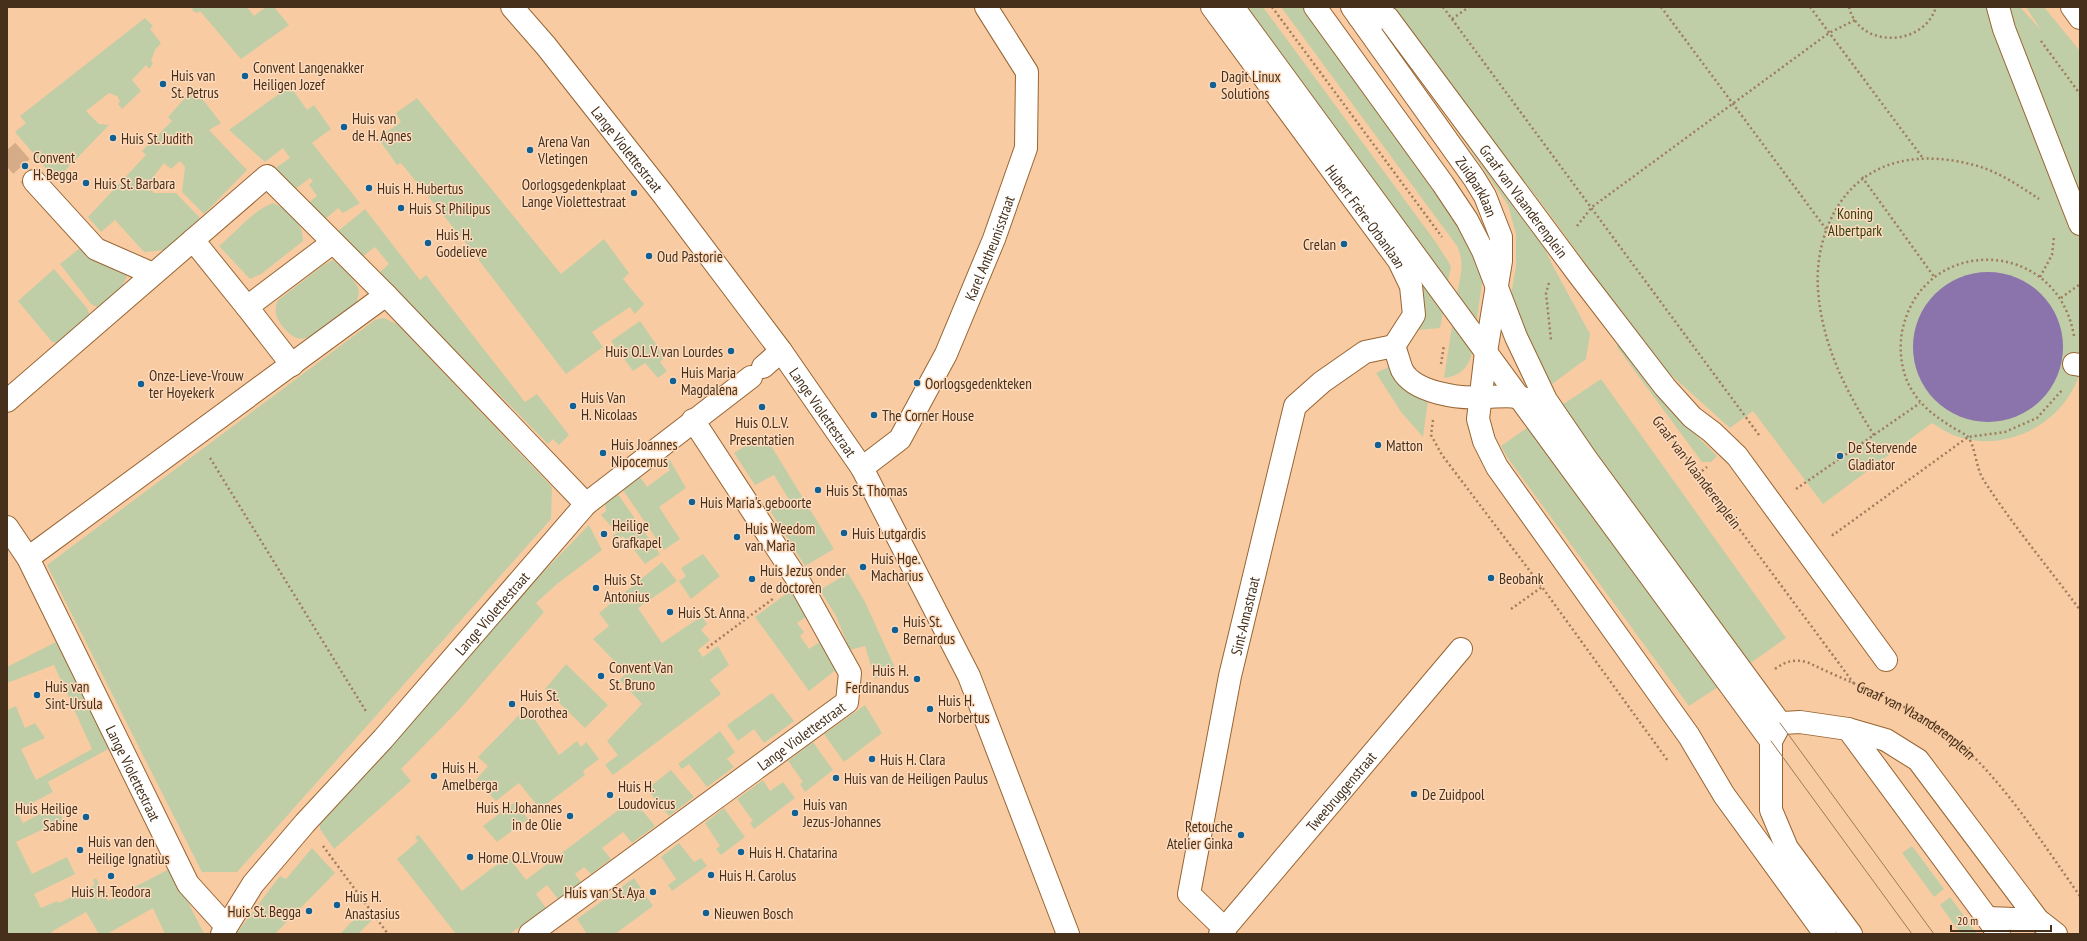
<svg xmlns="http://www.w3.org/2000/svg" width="2087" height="941" font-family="'PT Sans Narrow',sans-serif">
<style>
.green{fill:#c0cea7}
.water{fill:#8b74ab}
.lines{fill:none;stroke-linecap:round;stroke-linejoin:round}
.minor-tunnel{stroke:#d5ac87;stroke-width:22;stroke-dasharray:22 11;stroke-linecap:butt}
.minor-casing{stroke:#976532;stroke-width:24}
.path{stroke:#9e7c5d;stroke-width:2.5;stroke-dasharray:2 3;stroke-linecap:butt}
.minor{stroke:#fff;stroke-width:22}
.tram{stroke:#9b7a5b;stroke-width:1}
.poi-dot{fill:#116093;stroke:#fedbbd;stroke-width:1.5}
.labels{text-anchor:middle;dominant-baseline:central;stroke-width:3;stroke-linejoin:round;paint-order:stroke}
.poi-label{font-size:15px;fill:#46301b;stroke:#fedbbd;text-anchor:start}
.street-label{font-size:15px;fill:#46301b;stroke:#fedbbd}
.park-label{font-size:15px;fill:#313e11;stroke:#fedbbd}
</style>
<rect width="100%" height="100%" fill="#f9cba2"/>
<path class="green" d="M 192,7 L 247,7 L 254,16 L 266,7 L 274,7 L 289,25 L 241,59 L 200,11 L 197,13 L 193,11 Z
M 1243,7 L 1263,7 L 1435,241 L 1451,266 L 1447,287 Z
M 1281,7 L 1306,7 L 1451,208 L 1483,276 L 1476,326 L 1456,299 C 1459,281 1466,264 1457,246 Z
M 1391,7 L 2020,7 L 2041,30 L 2026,7 L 2044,7 L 2080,51 L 2080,372 C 2065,424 2004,455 1953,435 C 1946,432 1939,427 1932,423 L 1823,504 L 1753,411 L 1730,428 L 1661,366 L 1548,212 Z
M 145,18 L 153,26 L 150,29 L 161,43 L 155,50 L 151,61 L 153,64 L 149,69 L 146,65 L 132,80 L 141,91 L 122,109 L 118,104 L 120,101 L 117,96 L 109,93 L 86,111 L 99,124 L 109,125 L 56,180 L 15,132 L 26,123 L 20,116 Z
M 290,86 L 307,110 L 314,105 L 331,129 L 312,143 L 360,203 L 343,213 L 338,208 L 324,220 L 308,203 L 317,196 L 309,185 L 313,181 L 310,178 L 294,190 L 274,169 L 290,158 L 283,148 L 265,162 L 229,130 Z
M 194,88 L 221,123 L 209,130 L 247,170 L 204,214 L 182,192 L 185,167 L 180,161 L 171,169 L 164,163 L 154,176 L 158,180 L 150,188 L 154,193 L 176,193 L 200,218 L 165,250 L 144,252 L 115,220 L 101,232 L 88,217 L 146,155 L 142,151 L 172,121 L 168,117 Z
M 417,98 L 561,274 L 604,239 L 629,273 L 623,279 L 644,304 L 635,314 L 630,307 L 592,332 L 603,347 L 566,374 L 465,242 L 401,163 L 397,165 L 378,138 L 401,122 L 396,113 Z
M 1464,133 L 1531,219 L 1553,266 L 1590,334 L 1586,359 L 1548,387 L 1510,301 L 1516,266 L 1516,234 L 1508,205 L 1460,135 Z
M 273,203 C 288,209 304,224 303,241 L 261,274 L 250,279 L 219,246 C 236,232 252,211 273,203 Z
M 365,209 L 420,280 L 426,275 L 525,402 L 537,394 L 569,435 L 559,445 L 553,439 L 548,444 L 379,273 L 389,264 L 375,247 L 362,257 L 337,232 Z
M 80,248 L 94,260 L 123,273 L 127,277 L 120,290 L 99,308 L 91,304 L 60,264 Z
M 333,260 C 340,266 355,279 358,288 C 360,293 358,301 354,305 C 351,310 311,337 306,338 C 296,341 289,334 283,327 C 276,318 274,312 277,301 L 325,264 Z
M 54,269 L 87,308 L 90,316 L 58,343 L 52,342 L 18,301 Z
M 1420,278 L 1444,308 L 1440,328 L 1417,330 C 1425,311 1427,298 1420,278 Z
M 384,318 L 397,324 L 552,487 L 551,519 L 237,872 L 202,872 L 47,565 L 375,320 Z
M 1453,320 L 1473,347 C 1470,365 1463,376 1444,378 Z
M 640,321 L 665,357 L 660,362 L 667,371 L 658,378 L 645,363 L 633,371 L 611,341 Z
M 1617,343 L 1621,345 L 1672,411 L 1717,456 L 1711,462 L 1702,462 L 1617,347 Z
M 1391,366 L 1428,401 L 1423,437 L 1401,412 L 1376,373 Z
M 1601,379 L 1786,638 L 1748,665 L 1559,407 Z
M 1531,425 L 1721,685 L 1689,706 L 1507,457 L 1501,446 Z
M 764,434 L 834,549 L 805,566 L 769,509 L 788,498 L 774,475 L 755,485 L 734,453 Z
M 668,457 L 686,488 L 659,507 L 680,539 L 664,550 L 623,490 L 640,477 L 647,487 L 670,470 L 663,460 Z
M 617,493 L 660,554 L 645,564 L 623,536 L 617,541 L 612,536 L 617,533 L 601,515 L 606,511 L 605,502 Z
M 589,525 L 602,550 L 557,584 L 536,603 L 544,612 L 459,710 L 401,769 L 411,781 L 334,849 L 320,829 L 320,822 L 507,609 Z
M 703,554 L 720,576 L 691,599 L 679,581 L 686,576 L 681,568 Z
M 662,562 L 677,581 L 638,608 L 662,643 L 702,616 L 707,624 L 701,630 L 710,640 L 698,650 L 703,657 L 718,646 L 729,665 L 710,680 L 721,694 L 613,775 L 605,765 L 618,755 L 607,741 L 642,704 L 620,680 L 626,673 L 593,639 L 609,626 L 599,613 Z
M 848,573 L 865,602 L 896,670 L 875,679 L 865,646 L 850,650 L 836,616 L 820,590 Z
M 790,591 L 806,617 L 797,623 L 804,632 L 800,636 L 809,649 L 821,641 L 837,669 L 809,691 L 755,617 Z
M 56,642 L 110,748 L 48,782 L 53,792 L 17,811 L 23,823 L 56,805 L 64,821 L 57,825 L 56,823 L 16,842 L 32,874 L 67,857 L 75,874 L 34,894 L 41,908 L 57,901 L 59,903 L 95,885 L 93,880 L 96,878 L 108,901 L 171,868 L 204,934 L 165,934 L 153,908 L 107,934 L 99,934 L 86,912 L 51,932 L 52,934 L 7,934 L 7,710 L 16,706 L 25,728 L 35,723 L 45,738 L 21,749 L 36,780 L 92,749 L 54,665 L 7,683 L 7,667 Z
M 566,664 L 608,705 L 585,728 L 545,689 Z
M 772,693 L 794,721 L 764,743 L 754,729 L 738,741 L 727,725 Z
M 865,705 L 882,733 L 844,762 L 824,734 Z
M 524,710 L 536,721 L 559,755 L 577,741 L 581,747 L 586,742 L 599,759 L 583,771 L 585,775 L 540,809 L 519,783 L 496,801 L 476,780 L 488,766 L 478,757 Z
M 720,731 L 735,752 L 727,759 L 734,767 L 707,787 L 689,764 L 682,769 L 678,764 Z
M 813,742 L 833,770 L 805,792 L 800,784 L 803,782 L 788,761 Z
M 671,770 L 694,797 L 669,816 L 647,789 Z
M 763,780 L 770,791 L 783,782 L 795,798 L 754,829 L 750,823 L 753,821 L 737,799 Z
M 633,799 L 655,826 L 632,843 L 623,832 L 602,848 L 611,859 L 591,874 L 584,867 L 575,874 L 581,882 L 558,899 L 547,885 L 536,894 L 546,908 L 510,934 L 456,934 L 397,859 L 418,841 L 415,837 L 419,835 L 462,891 L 508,856 L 526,880 Z
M 515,802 L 528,819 L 497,842 L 483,826 Z
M 724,808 L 745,837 L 721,855 L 716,849 L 720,846 L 705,823 Z
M 679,843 L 694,862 L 701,858 L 707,866 L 672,891 L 668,885 L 676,879 L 661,857 Z
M 1912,846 L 1944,889 L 1934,897 L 1902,853 Z
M 312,848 L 335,873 L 275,934 L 236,934 L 280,876 L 286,879 Z
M 634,878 L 653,906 L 615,934 L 587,934 L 577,919 Z
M 1950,897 L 1977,934 L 1961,934 L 1940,905 Z
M 364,909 L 372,920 L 358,934 L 340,934 Z"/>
<path class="water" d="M1913 347a75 75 0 1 1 150 0a75 75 0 1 1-150 0Z"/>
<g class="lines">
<path class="minor-tunnel" d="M 7,150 L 34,181"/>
<g class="minor-casing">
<g id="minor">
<path id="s2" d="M 512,7 L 546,46 L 662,193 L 781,351 L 862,468 L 969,676 L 1068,934"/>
<path id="s3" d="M 1212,7 L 1399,261 L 1411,286 L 1414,315 L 1394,346"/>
<path d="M 1233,7 L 1771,741"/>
<path d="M 1315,7 L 1443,184 L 1467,220 L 1483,251 L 1516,337 L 1546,400 L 1585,457 L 1780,723"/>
<path id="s4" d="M 1352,7 L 1474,178 L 1485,196 L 1501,237 L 1501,261 L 1486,352 L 1478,419 L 1484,441 L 1497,467 L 1689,736 L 1724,795 L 1825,934"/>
<path d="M 1998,7 L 2004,29 L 2080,224"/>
<path d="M 2072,7 L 2080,18"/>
<path id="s5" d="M 1359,17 L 1388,18 L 1579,275 L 1665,387 L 1692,417 L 1712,432 L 1737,456 L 1886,660"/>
<path d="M 34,181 L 96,249 L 153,274"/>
<path d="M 193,240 L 247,307"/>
<path d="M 1394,346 C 1397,354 1399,362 1402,370 C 1414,393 1460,399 1483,397 C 1499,397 1514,394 1529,400"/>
<path d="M 2074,364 L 2080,365"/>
<path d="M 292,365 L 247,307 L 332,243"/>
<path d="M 763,367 L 781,351"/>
<path d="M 7,401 L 267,176 L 386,295 L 586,504"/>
<path id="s6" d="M 862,468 L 900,439 L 946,354 L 994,239 L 1026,148 L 1027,72 L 986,7"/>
<path id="s7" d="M 7,527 L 28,558 L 188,884 L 226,926"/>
<path d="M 28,558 L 386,295"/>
<path d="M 1766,724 L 1800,722 L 1848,729 L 1886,740 L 1918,760 L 2038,920 L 2056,934"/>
<path d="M 1778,728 L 1771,741 L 1771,810 L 1787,848 L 1851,934"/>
<path d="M 1848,729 L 1999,934"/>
<path d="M 1988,918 L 2038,920"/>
<path id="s8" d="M 1225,929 L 1189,894 L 1230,676 L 1295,406 L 1322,382 L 1365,352 L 1394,346"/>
<path id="s9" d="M 222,934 L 253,884 L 305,823 L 383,739 L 586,504 L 751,377"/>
<path id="s10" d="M 530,934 L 847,702 L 850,673 L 801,585 L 693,420"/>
<path id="s11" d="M 1220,934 L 1461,649"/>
</g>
</g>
<g class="path">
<path d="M 1272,7 L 1442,237"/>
<path d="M 1443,7 L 1759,435"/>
<path d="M 1661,7 L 1826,229"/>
<path d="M 1810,7 L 1922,157"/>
<path d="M 1849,7 C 1859,49 1924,47 1936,7"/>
<path d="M 1452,19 L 1469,7"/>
<path d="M 2041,41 L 2080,94"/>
<path d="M 1862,177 L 1935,278"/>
<path d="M 1577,226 L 1592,207 L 1829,33 L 1855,20"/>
<path d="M 2040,277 L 2052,255 L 2054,237"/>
<path d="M 1549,283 L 1546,293 L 1551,340"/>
<path d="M 2061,298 L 2080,284"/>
<path d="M 2074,336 C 2057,236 1921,234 1902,332 C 1899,349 1901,369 1909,385 C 1918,403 1933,415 1949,425 C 1954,429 1962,432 1967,436 C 1975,444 1976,468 1983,479 C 2011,523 2048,567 2080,610"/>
<path d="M 1441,364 L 1444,345"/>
<path d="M 1433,420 L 1431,435 L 1442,455 L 1542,587 L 1668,761"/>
<path d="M 1874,435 C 1845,390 1822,344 1818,290 C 1816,263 1822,234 1835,211 C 1866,156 1925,150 1981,167 C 2002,174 2021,187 2039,199"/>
<path d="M 1674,441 L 1855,685"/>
<path d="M 210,458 L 367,713"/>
<path d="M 1698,474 L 1707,467"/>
<path d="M 1796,489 L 1920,403"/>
<path d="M 1832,534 L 1833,535 L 1968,437 L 2005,432 L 2037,418 L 2063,389"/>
<path d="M 1511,609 L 1542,587"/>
<path d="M 707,648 L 774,598"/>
<path id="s1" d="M 1775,669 C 1786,661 1794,659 1807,662 C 1852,684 1906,703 1945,732 C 1999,772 2041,842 2080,896"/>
<path d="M 323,846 L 388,934"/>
</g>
<use href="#minor" class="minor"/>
<path class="tram" d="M 1780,723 L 1934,934
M 1771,741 L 1912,934"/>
</g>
<g class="poi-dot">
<circle cx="245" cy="76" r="4"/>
<circle cx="163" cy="84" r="4"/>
<circle cx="1213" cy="85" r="4"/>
<circle cx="344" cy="127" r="4"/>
<circle cx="113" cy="138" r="4"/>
<circle cx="530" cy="150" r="4"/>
<circle cx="25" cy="166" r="4"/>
<circle cx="86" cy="183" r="4"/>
<circle cx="369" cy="188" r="4"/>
<circle cx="634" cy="193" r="4"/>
<circle cx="401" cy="208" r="4"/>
<circle cx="428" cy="243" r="4"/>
<circle cx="1344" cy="244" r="4"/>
<circle cx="649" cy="256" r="4"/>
<circle cx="731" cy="351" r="4"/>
<circle cx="673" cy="381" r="4"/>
<circle cx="917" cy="383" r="4"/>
<circle cx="141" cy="384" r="4"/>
<circle cx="573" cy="406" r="4"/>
<circle cx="762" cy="407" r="4"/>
<circle cx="874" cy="415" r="4"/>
<circle cx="1378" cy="445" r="4"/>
<circle cx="603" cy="453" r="4"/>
<circle cx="1840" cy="456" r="4"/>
<circle cx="818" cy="490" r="4"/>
<circle cx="692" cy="502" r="4"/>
<circle cx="844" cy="533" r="4"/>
<circle cx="604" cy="534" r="4"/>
<circle cx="737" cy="537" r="4"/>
<circle cx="863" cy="567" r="4"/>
<circle cx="1491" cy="578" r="4"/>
<circle cx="752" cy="579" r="4"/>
<circle cx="596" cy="588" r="4"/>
<circle cx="670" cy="612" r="4"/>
<circle cx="895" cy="630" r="4"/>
<circle cx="601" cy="676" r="4"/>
<circle cx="917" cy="679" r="4"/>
<circle cx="37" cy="695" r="4"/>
<circle cx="512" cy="704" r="4"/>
<circle cx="930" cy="709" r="4"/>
<circle cx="872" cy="759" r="4"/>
<circle cx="434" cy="776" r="4"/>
<circle cx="836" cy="778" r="4"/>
<circle cx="1414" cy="794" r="4"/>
<circle cx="610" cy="795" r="4"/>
<circle cx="795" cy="813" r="4"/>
<circle cx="570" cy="816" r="4"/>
<circle cx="86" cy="817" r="4"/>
<circle cx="1241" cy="835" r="4"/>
<circle cx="80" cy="850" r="4"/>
<circle cx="741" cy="852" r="4"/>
<circle cx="470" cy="857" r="4"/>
<circle cx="711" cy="875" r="4"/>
<circle cx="111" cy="876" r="4"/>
<circle cx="653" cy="892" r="4"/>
<circle cx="337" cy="905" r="4"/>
<circle cx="309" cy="911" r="4"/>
<circle cx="706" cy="913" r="4"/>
</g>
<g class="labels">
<g class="poi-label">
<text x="253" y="67">Convent Langenakker<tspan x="253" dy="17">Heiligen Jozef</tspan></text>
<text x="171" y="75">Huis van<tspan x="171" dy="17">St. Petrus</tspan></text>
<text x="1221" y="76">Dagit Linux<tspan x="1221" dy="17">Solutions</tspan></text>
<text x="352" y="118">Huis van<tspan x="352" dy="17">de H. Agnes</tspan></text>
<text x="121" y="138">Huis St. Judith</text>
<text x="538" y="141">Arena Van<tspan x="538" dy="17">Vletingen</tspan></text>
<text x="33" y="157">Convent<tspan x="33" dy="17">H. Begga</tspan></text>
<text x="94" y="183">Huis St. Barbara</text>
<text x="626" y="184" text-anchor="end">Oorlogsgedenkplaat<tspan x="626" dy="17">Lange Violettestraat</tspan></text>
<text x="377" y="188">Huis H. Hubertus</text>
<text x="409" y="208">Huis St Philipus</text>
<text x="436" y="234">Huis H.<tspan x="436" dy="17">Godelieve</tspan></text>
<text x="1336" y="244" text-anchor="end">Crelan</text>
<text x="657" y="256">Oud Pastorie</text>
<text x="723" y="351" text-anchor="end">Huis O.L.V. van Lourdes</text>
<text x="681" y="372">Huis Maria<tspan x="681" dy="17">Magdalena</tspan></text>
<text x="149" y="375">Onze-Lieve-Vrouw<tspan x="149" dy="17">ter Hoyekerk</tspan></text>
<text x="925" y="383">Oorlogsgedenkteken</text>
<text x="581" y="397">Huis Van<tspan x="581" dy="17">H. Nicolaas</tspan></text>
<text x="882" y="415">The Corner House</text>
<text x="762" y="422" text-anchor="middle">Huis O.L.V.<tspan x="762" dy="17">Presentatien</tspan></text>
<text x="611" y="444">Huis Joannes<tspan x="611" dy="17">Nipocemus</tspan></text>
<text x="1386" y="445">Matton</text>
<text x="1848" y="447">De Stervende<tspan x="1848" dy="17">Gladiator</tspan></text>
<text x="826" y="490">Huis St. Thomas</text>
<text x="700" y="502">Huis Maria's geboorte</text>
<text x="612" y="525">Heilige<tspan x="612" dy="17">Grafkapel</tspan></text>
<text x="745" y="528">Huis Weedom<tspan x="745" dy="17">van Maria</tspan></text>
<text x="852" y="533">Huis Lutgardis</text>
<text x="871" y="558">Huis Hge.<tspan x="871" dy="17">Macharius</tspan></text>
<text x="760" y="570">Huis Jezus onder<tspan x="760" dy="17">de doctoren</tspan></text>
<text x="1499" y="578">Beobank</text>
<text x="604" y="579">Huis St.<tspan x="604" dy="17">Antonius</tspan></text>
<text x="678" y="612">Huis St. Anna</text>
<text x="903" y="621">Huis St.<tspan x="903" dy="17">Bernardus</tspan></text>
<text x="609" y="667">Convent Van<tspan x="609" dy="17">St. Bruno</tspan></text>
<text x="909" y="670" text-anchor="end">Huis H.<tspan x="909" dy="17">Ferdinandus</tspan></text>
<text x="45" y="686">Huis van<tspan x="45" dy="17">Sint-Ursula</tspan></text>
<text x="520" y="695">Huis St.<tspan x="520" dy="17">Dorothea</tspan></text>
<text x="938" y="700">Huis H.<tspan x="938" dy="17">Norbertus</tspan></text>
<text x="880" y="759">Huis H. Clara</text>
<text x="442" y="767">Huis H.<tspan x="442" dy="17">Amelberga</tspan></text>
<text x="844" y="778">Huis van de Heiligen Paulus</text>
<text x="618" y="786">Huis H.<tspan x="618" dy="17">Loudovicus</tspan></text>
<text x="1422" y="794">De Zuidpool</text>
<text x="803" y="804">Huis van<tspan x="803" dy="17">Jezus-Johannes</tspan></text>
<text x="562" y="807" text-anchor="end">Huis H. Johannes<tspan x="562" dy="17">in de Olie</tspan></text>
<text x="78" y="808" text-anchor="end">Huis Heilige<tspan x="78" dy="17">Sabine</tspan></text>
<text x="1233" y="826" text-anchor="end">Retouche<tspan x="1233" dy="17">Atelier Ginka</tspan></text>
<text x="88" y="841">Huis van den<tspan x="88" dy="17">Heilige Ignatius</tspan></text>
<text x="749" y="852">Huis H. Chatarina</text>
<text x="478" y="857">Home O.L.Vrouw</text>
<text x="719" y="875">Huis H. Carolus</text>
<text x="111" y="891" text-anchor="middle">Huis H. Teodora</text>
<text x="645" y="892" text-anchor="end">Huis van St. Aya</text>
<text x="345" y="896">Huis H.<tspan x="345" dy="17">Anastasius</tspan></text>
<text x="301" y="911" text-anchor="end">Huis St. Begga</text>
<text x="714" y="913">Nieuwen Bosch</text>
</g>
<g class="street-label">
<text stroke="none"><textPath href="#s2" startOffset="183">Lange Violettestraat</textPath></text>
<text stroke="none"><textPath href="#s4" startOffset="219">Zuidparklaan</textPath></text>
<text stroke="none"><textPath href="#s5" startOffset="257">Graaf van Vlaanderenplein</textPath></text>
<text stroke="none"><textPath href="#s3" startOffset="260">Hubert Frère-Orbanlaan</textPath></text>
<text stroke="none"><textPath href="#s6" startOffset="259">Karel Antheunisstraat</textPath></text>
<text stroke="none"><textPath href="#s2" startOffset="511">Lange Violettestraat</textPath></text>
<text transform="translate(1697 472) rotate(53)">Graaf van Vlaanderenplein</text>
<text stroke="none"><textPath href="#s9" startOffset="420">Lange Violettestraat</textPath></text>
<text stroke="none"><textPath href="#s8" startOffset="334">Sint-Annastraat</textPath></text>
<text stroke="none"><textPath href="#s1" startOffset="158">Graaf van Vlaanderenplein</textPath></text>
<text stroke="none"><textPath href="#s10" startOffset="336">Lange Violettestraat</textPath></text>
<text stroke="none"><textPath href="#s7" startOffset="277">Lange Violettestraat</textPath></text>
<text stroke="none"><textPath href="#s11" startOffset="187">Tweebruggenstraat</textPath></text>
</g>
<g class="park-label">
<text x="1855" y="213">Koning<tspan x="1855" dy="17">Albertpark</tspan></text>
</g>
</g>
<rect width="2087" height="941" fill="none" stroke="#46301b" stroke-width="16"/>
<path d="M1951 925v6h100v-6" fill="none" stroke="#46301b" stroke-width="2"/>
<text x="1957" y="925" font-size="12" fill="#46301b" stroke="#fedbbd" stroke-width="3" paint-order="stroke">20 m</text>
</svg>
